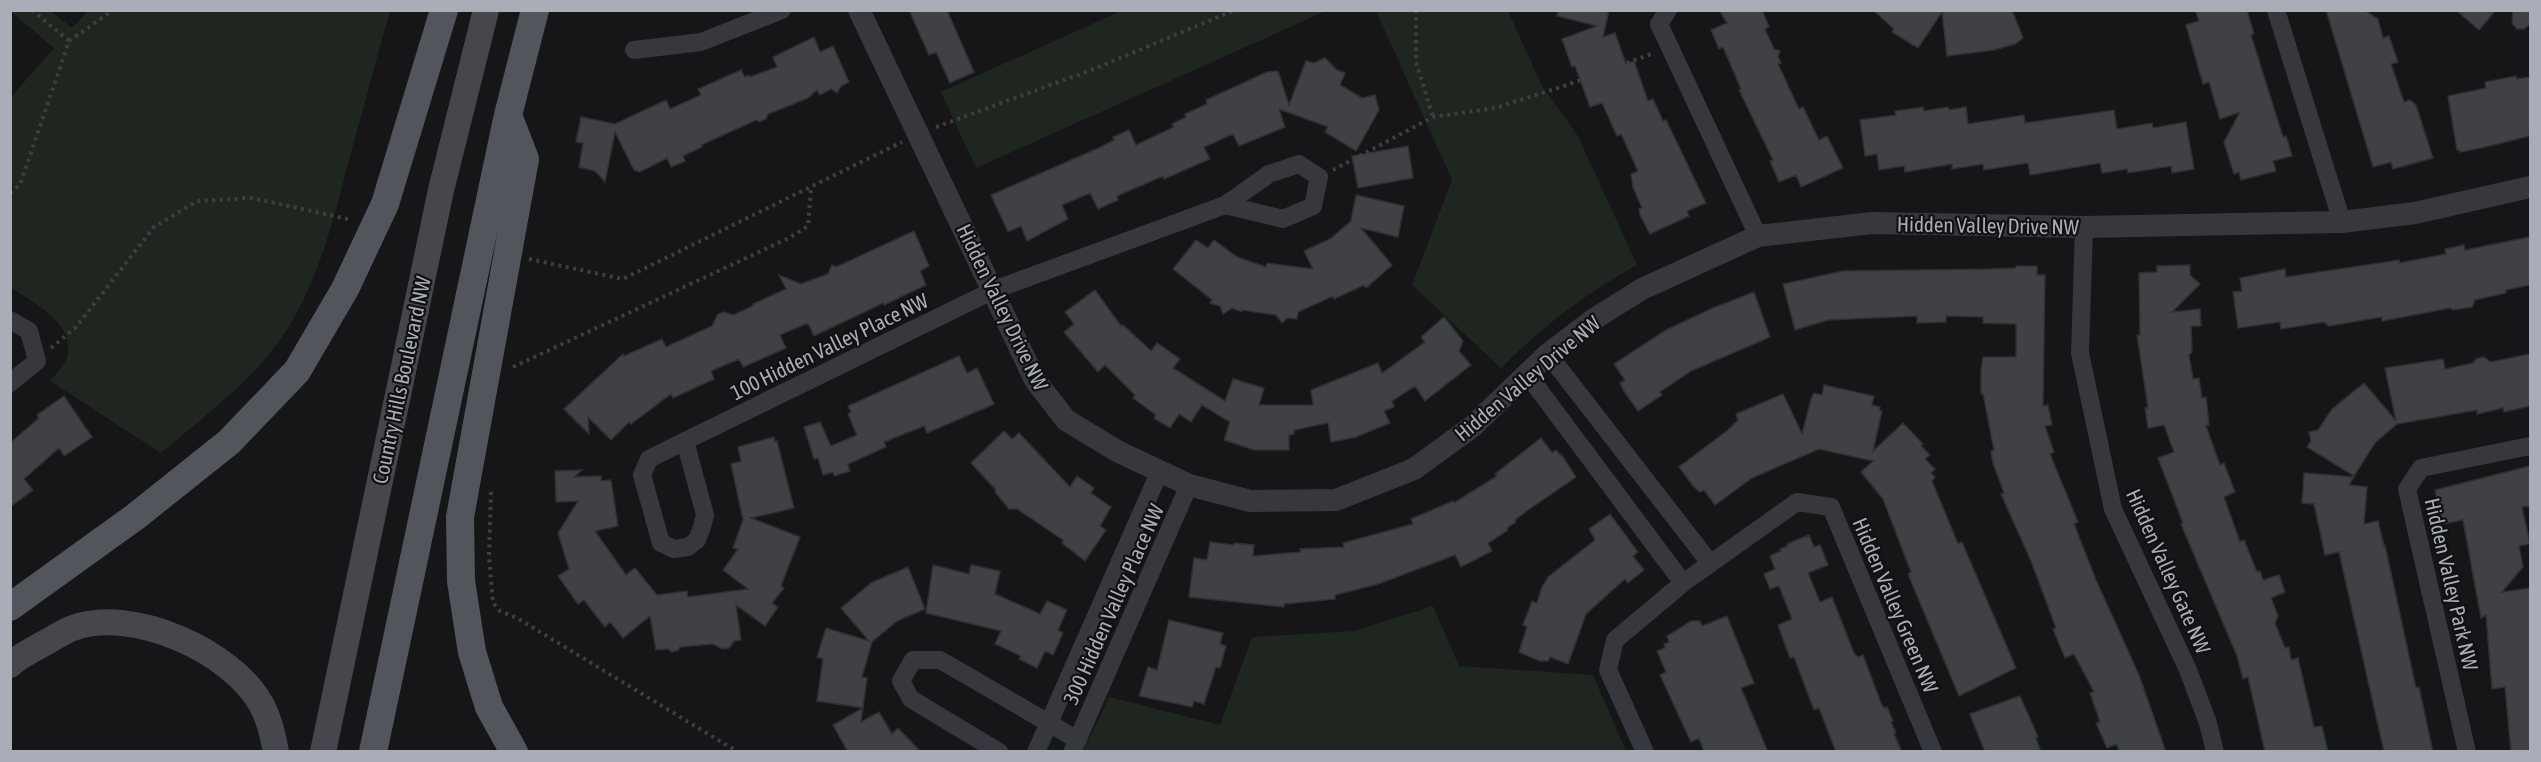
<svg xmlns="http://www.w3.org/2000/svg" width="2541" height="762" font-family="'Asap Condensed',sans-serif">
<style>
.green{fill:#1e261f}
.building{fill:#404145;stroke:#303034;stroke-width:1.5}
.lines{fill:none;stroke-linecap:round;stroke-linejoin:round}
.path{stroke:#3d3f44;stroke-width:4;stroke-dasharray:3 4.5;stroke-linecap:butt}
.minor{stroke:#37383d;stroke-width:18}
.tertiary{stroke:#37383d;stroke-width:22}
.secondary{stroke:#45474d;stroke-width:26}
.primary{stroke:#53555c;stroke-width:28}
.labels{text-anchor:middle;dominant-baseline:central;stroke-width:4.5;stroke-linejoin:round;paint-order:stroke}
.street-label{font-size:21px;fill:#a8adb8;stroke:#111113}
</style>
<rect width="100%" height="100%" fill="#161618"/>
<path class="green" d="M 10,11 L 51,11 L 72,28 L 88,11 L 390,11 C 376,60 363,110 349,160 C 332,225 315,297 271,352 C 240,390 199,421 161,453 L 50,381 C 55,374 65,365 67,358 C 76,323 34,303 11,288 L 11,97 L 54,48 Z
M 1121,11 L 1326,11 L 976,168 L 941,92 Z
M 1376,11 L 1508,11 L 1542,86 L 1578,136 L 1637,265 C 1586,293 1542,327 1501,368 L 1412,285 L 1452,180 Z
M 1433,606 L 1459,666 L 1593,675 L 1626,751 L 1083,751 L 1109,697 L 1220,725 L 1252,637 L 1354,631 Z"/>
<path class="building" d="M 909,10 L 947,10 L 974,72 L 950,83 L 936,52 L 929,55 Z
M 1558,10 L 1609,10 L 1603,37 L 1615,33 L 1626,64 L 1634,61 L 1648,101 L 1653,99 L 1663,121 L 1666,120 L 1706,203 L 1687,211 L 1689,216 L 1650,234 L 1640,215 L 1639,209 L 1642,208 L 1633,187 L 1631,174 L 1638,171 L 1621,134 L 1617,136 L 1602,103 L 1590,107 L 1575,66 L 1572,67 L 1562,39 L 1597,26 L 1557,16 Z
M 1719,10 L 1762,10 L 1769,27 L 1765,29 L 1774,49 L 1780,51 L 1778,57 L 1781,63 L 1778,64 L 1799,109 L 1803,107 L 1819,140 L 1827,136 L 1843,168 L 1801,187 L 1796,175 L 1779,182 L 1770,161 L 1773,160 L 1739,90 L 1741,89 L 1723,47 L 1719,49 L 1711,30 L 1727,23 Z
M 1873,10 L 2012,10 L 2023,38 L 2015,44 L 1994,50 L 1947,56 L 1942,12 L 1918,48 L 1892,32 L 1894,29 Z
M 2195,10 L 2247,10 L 2254,34 L 2251,35 L 2283,137 L 2286,136 L 2292,156 L 2273,161 L 2276,171 L 2241,180 L 2239,172 L 2234,174 L 2224,142 L 2240,112 L 2220,119 L 2209,82 L 2203,84 L 2186,25 L 2199,21 Z
M 2326,10 L 2364,10 L 2378,19 L 2383,38 L 2389,36 L 2398,62 L 2391,64 L 2404,102 L 2410,100 L 2416,105 L 2433,158 L 2393,169 L 2391,162 L 2373,167 Z
M 2456,10 L 2496,10 L 2479,30 Z
M 2513,10 L 2530,10 L 2530,24 L 2524,29 L 2517,29 L 2512,23 Z
M 814,37 L 820,52 L 833,46 L 849,82 L 841,86 L 837,93 L 831,89 L 820,95 L 817,90 L 808,98 L 768,114 L 766,119 L 759,122 L 756,120 L 701,145 L 702,147 L 683,156 L 685,161 L 671,167 L 667,158 L 640,172 L 634,170 L 615,132 L 605,182 L 595,171 L 579,167 L 583,143 L 576,142 L 581,117 L 615,124 L 666,100 L 670,109 L 701,95 L 698,89 L 741,70 L 745,77 L 749,75 L 750,77 L 777,67 L 773,57 Z
M 1325,58 L 1337,70 L 1345,73 L 1340,85 L 1362,98 L 1375,95 L 1379,110 L 1356,151 L 1325,132 L 1328,127 L 1279,109 L 1285,127 L 1239,146 L 1233,134 L 1204,147 L 1210,159 L 1164,179 L 1163,176 L 1117,196 L 1118,200 L 1098,209 L 1090,193 L 1062,205 L 1068,219 L 1027,241 L 1021,226 L 1008,232 L 991,195 L 1101,147 L 1114,140 L 1113,137 L 1129,130 L 1136,145 L 1174,127 L 1172,124 L 1186,117 L 1185,114 L 1207,104 L 1206,100 L 1267,72 L 1278,71 L 1289,105 L 1306,61 L 1314,63 Z
M 2516,76 L 2517,79 L 2530,77 L 2530,136 L 2481,148 L 2460,152 L 2459,150 L 2457,150 L 2448,96 L 2486,88 L 2485,82 Z
M 1923,107 L 1924,111 L 1948,107 L 1949,110 L 1966,107 L 1968,124 L 2024,115 L 2025,123 L 2114,110 L 2117,129 L 2152,123 L 2153,128 L 2186,122 L 2194,169 L 2172,173 L 2171,166 L 2128,173 L 2127,169 L 2102,173 L 2100,163 L 2030,175 L 2028,163 L 1984,170 L 1983,164 L 1952,169 L 1952,164 L 1905,172 L 1904,166 L 1879,170 L 1877,154 L 1865,156 L 1860,120 L 1896,115 L 1895,111 Z
M 1408,146 L 1413,178 L 1358,188 L 1352,156 Z
M 1356,195 L 1404,206 L 1398,237 L 1361,228 L 1392,265 L 1366,288 L 1364,285 L 1334,299 L 1333,296 L 1298,312 L 1297,319 L 1287,318 L 1282,323 L 1276,315 L 1242,310 L 1242,312 L 1232,308 L 1223,314 L 1220,306 L 1210,303 L 1212,300 L 1173,269 L 1196,240 L 1208,248 L 1214,240 L 1237,257 L 1266,267 L 1267,263 L 1313,269 L 1304,251 L 1330,239 L 1351,221 Z
M 914,231 L 929,266 L 920,271 L 926,285 L 884,305 L 883,303 L 814,336 L 808,323 L 780,335 L 786,348 L 743,367 L 739,359 L 711,371 L 714,379 L 673,398 L 671,394 L 631,424 L 629,422 L 611,440 L 588,417 L 589,434 L 564,409 L 623,354 L 624,356 L 662,339 L 666,347 L 712,326 L 718,314 L 724,312 L 733,315 L 753,306 L 753,304 L 786,289 L 779,275 L 801,284 L 828,274 L 832,265 L 836,267 Z
M 2530,237 L 2530,285 L 2506,290 L 2506,293 L 2475,300 L 2472,307 L 2453,310 L 2450,308 L 2382,321 L 2382,317 L 2329,326 L 2324,322 L 2281,329 L 2280,322 L 2238,328 L 2233,292 L 2242,291 L 2240,278 L 2285,269 L 2286,277 L 2399,260 L 2399,263 L 2446,254 L 2445,249 L 2464,245 L 2465,250 Z
M 2190,265 L 2190,275 L 2200,284 L 2172,312 L 2200,309 L 2201,326 L 2191,326 L 2192,352 L 2189,355 L 2193,379 L 2199,378 L 2202,398 L 2206,397 L 2209,425 L 2206,426 L 2220,465 L 2224,463 L 2235,492 L 2224,497 L 2240,542 L 2244,540 L 2257,572 L 2260,571 L 2263,580 L 2279,575 L 2285,592 L 2271,598 L 2278,616 L 2275,623 L 2285,648 L 2289,647 L 2291,660 L 2298,658 L 2314,727 L 2322,726 L 2328,752 L 2265,752 L 2248,677 L 2243,679 L 2237,656 L 2181,524 L 2183,523 L 2158,458 L 2174,452 L 2164,425 L 2148,428 L 2145,408 L 2148,408 L 2137,335 L 2140,335 L 2139,273 L 2157,272 L 2157,266 Z
M 2016,266 L 2037,266 L 2037,275 L 2045,275 L 2043,406 L 2048,405 L 2052,425 L 2045,426 L 2054,452 L 2050,454 L 2078,522 L 2074,524 L 2096,580 L 2139,675 L 2166,752 L 2119,752 L 2117,744 L 2107,748 L 2096,723 L 2100,722 L 2090,693 L 2094,692 L 2074,654 L 2065,658 L 2053,629 L 2056,628 L 2031,561 L 2001,494 L 2004,493 L 1993,463 L 1991,451 L 1994,450 L 1983,394 L 1981,394 L 1981,370 L 1983,357 L 2016,357 L 2016,324 L 1983,323 L 1983,317 L 1946,316 L 1946,322 L 1917,323 L 1917,316 L 1828,320 L 1795,330 L 1783,284 L 1843,271 L 1992,269 L 2016,268 Z
M 1095,290 L 1121,326 L 1123,325 L 1151,351 L 1157,343 L 1180,359 L 1173,368 L 1225,401 L 1233,379 L 1264,388 L 1259,405 L 1313,405 L 1311,390 L 1378,363 L 1382,373 L 1425,342 L 1421,337 L 1444,317 L 1463,341 L 1459,351 L 1471,365 L 1425,401 L 1415,386 L 1392,401 L 1394,407 L 1384,411 L 1390,423 L 1356,437 L 1331,442 L 1328,423 L 1294,430 L 1294,434 L 1289,435 L 1289,450 L 1254,450 L 1224,440 L 1230,422 L 1202,405 L 1191,422 L 1179,414 L 1170,428 L 1154,418 L 1156,415 L 1133,398 L 1135,395 L 1105,365 L 1098,372 L 1064,332 L 1074,324 L 1065,312 Z
M 1754,292 L 1770,337 L 1691,371 L 1660,392 L 1662,395 L 1638,411 L 1624,391 L 1620,383 L 1625,380 L 1614,364 L 1666,330 L 1713,308 Z
M 2530,354 L 2530,406 L 2504,412 L 2503,408 L 2477,414 L 2477,410 L 2397,424 L 2375,443 L 2354,476 L 2307,447 L 2311,441 L 2309,432 L 2318,430 L 2332,409 L 2364,383 L 2396,421 L 2385,368 L 2443,359 L 2445,369 L 2473,363 L 2476,359 L 2484,357 L 2491,362 Z
M 959,356 L 967,373 L 977,368 L 994,404 L 927,433 L 924,426 L 884,442 L 886,447 L 848,464 L 850,471 L 834,476 L 833,472 L 823,475 L 818,458 L 814,459 L 804,427 L 820,422 L 831,446 L 857,435 L 848,414 L 851,412 L 848,406 Z
M 1824,385 L 1874,396 L 1872,405 L 1880,407 L 1879,410 L 1882,411 L 1873,451 L 1903,423 L 1923,444 L 1921,446 L 1930,455 L 1925,459 L 1935,469 L 1931,473 L 1935,477 L 1932,481 L 1958,544 L 1962,542 L 2016,668 L 1959,696 L 1908,574 L 1911,572 L 1883,499 L 1861,472 L 1873,461 L 1819,449 L 1752,478 L 1715,505 L 1704,490 L 1700,492 L 1693,486 L 1679,467 L 1728,430 L 1738,420 L 1736,414 L 1783,394 L 1802,434 L 1811,399 L 1814,393 L 1822,395 Z
M 64,396 L 92,437 L 64,456 L 59,448 L 24,479 L 33,490 L 10,507 L 10,443 L 39,418 L 37,415 Z
M 1004,431 L 1012,439 L 1019,433 L 1070,487 L 1077,476 L 1094,488 L 1091,493 L 1111,507 L 1100,526 L 1106,530 L 1085,561 L 1062,543 L 1063,540 L 1017,509 L 1009,509 L 995,492 L 996,490 L 971,463 Z
M 774,437 L 775,442 L 777,441 L 794,508 L 751,518 L 800,537 L 781,586 L 784,588 L 772,603 L 778,607 L 765,626 L 736,605 L 741,640 L 734,641 L 729,648 L 722,649 L 713,644 L 680,647 L 678,650 L 672,652 L 668,649 L 656,650 L 650,616 L 623,638 L 610,622 L 605,627 L 584,600 L 578,604 L 558,576 L 569,569 L 558,533 L 578,501 L 556,502 L 555,471 L 582,470 L 574,477 L 601,476 L 601,481 L 611,480 L 618,526 L 595,531 L 626,575 L 635,568 L 657,595 L 687,591 L 688,597 L 748,589 L 723,570 L 738,549 L 733,548 L 743,520 L 731,464 L 741,461 L 738,447 Z
M 1541,438 L 1552,453 L 1556,450 L 1560,455 L 1561,454 L 1576,477 L 1528,510 L 1515,520 L 1516,522 L 1507,528 L 1508,530 L 1488,543 L 1492,551 L 1461,567 L 1455,555 L 1378,584 L 1335,595 L 1335,599 L 1284,604 L 1284,607 L 1189,597 L 1194,558 L 1207,560 L 1210,542 L 1234,545 L 1234,543 L 1254,545 L 1253,556 L 1301,552 L 1300,549 L 1344,547 L 1343,543 L 1413,524 L 1411,519 L 1453,501 L 1454,503 L 1497,476 L 1495,474 Z
M 2530,466 L 2530,506 L 2522,507 L 2530,544 L 2519,546 L 2523,567 L 2502,592 L 2530,588 L 2530,752 L 2511,752 L 2505,687 L 2492,689 L 2486,615 L 2481,618 L 2463,520 L 2442,524 L 2435,490 Z
M 2304,473 L 2354,477 L 2349,485 L 2367,487 L 2364,524 L 2378,521 L 2384,546 L 2385,545 L 2416,688 L 2419,687 L 2433,752 L 2384,752 L 2339,552 L 2325,555 L 2314,504 L 2302,503 Z
M 1610,514 L 1638,552 L 1633,556 L 1644,570 L 1628,583 L 1625,579 L 1586,614 L 1568,664 L 1550,657 L 1548,661 L 1540,661 L 1519,652 L 1527,627 L 1523,625 L 1532,601 L 1537,603 L 1542,587 L 1548,577 L 1595,540 L 1589,529 Z
M 1809,535 L 1814,547 L 1820,545 L 1828,565 L 1808,573 L 1820,602 L 1832,597 L 1854,653 L 1858,657 L 1863,655 L 1881,703 L 1884,708 L 1887,707 L 1893,721 L 1891,722 L 1896,733 L 1894,734 L 1902,752 L 1836,752 L 1819,708 L 1814,710 L 1794,657 L 1790,658 L 1778,625 L 1792,619 L 1779,586 L 1770,589 L 1764,574 L 1775,569 L 1770,556 L 1781,551 L 1780,549 L 1788,546 L 1787,544 Z
M 933,565 L 969,574 L 971,565 L 1000,571 L 995,594 L 1040,614 L 1047,601 L 1067,610 L 1058,630 L 1063,633 L 1053,655 L 1045,651 L 1037,668 L 1019,659 L 1021,656 L 995,644 L 1001,631 L 926,613 Z
M 908,567 L 925,609 L 897,621 L 872,642 L 862,677 L 867,678 L 861,722 L 879,712 L 892,734 L 898,728 L 921,752 L 848,752 L 833,725 L 863,708 L 817,701 L 823,659 L 817,657 L 826,628 L 869,641 L 841,608 L 871,583 Z
M 1727,616 L 1754,683 L 1741,688 L 1768,752 L 1704,752 L 1699,738 L 1691,742 L 1660,675 L 1666,672 L 1657,651 L 1665,648 L 1664,644 L 1669,642 L 1667,636 L 1691,621 L 1700,621 L 1702,626 Z
M 1169,620 L 1223,633 L 1220,644 L 1226,646 L 1220,668 L 1216,667 L 1204,704 L 1194,701 L 1192,707 L 1139,696 L 1148,667 L 1157,670 Z
M 2020,696 L 2038,737 L 2036,738 L 2041,752 L 1985,752 L 1970,714 Z"/>
<g class="lines">
<path class="path" d="M 32,10 L 69,41
M 1416,10 L 1416,62 L 1433,117
M 936,127 L 1094,69 L 1235,10
M 1333,170 L 1433,117 L 1495,108 L 1564,86 L 1654,53
M 10,193 L 20,185 L 69,41 L 113,10
M 529,259 L 623,279 L 902,142
M 51,348 L 76,327 L 154,227 L 197,201 L 252,198 L 352,220
M 513,367 L 789,238 L 808,226 L 811,189
M 491,492 L 489,556 L 493,603 L 500,611 L 517,618 L 738,752"/>
<path class="minor" d="M 1668,10 L 1659,24 L 1758,236
M 2276,10 L 2342,222
M 634,50 L 701,42 L 782,10
M 2084,227 L 2080,353 L 2113,509 L 2188,670 L 2208,723 L 2215,752
M 10,320 L 29,331 L 37,361 L 10,383
M 1548,354 L 1710,563
M 1527,374 L 1683,583
M 685,441 L 705,515 L 702,527 L 697,540 L 688,547 L 674,549 L 661,543 L 642,475 L 649,459 L 685,441 L 994,290 L 1225,205 L 1269,174 L 1299,164 L 1319,177 L 1313,206 L 1283,219 L 1225,205
M 1073,750 L 1189,485
M 999,752 L 911,699 L 901,681 L 913,660 L 940,660 L 1078,740
M 1036,752 L 1159,473
M 1645,752 L 1608,670 L 1615,640 L 1683,583 L 1797,502 L 1831,507 L 1933,752
M 2467,752 L 2407,489 L 2421,468 L 2530,446"/>
<path class="tertiary" d="M 859,10 L 1035,380 L 1066,420 L 1117,451 L 1189,485 L 1250,501 L 1336,500 L 1414,469 L 1473,426 L 1548,354 L 1594,319 L 1642,289 L 1758,236 L 1872,223 L 2084,227 L 2342,222 L 2415,213 L 2530,187"/>
<path class="secondary" d="M 10,665 C 18,657 31,651 41,645 C 51,640 62,632 73,628 C 131,606 232,651 261,704 C 269,718 273,735 276,752
M 323,752 L 441,190 L 486,10"/>
<path class="primary" d="M 508,115 L 525,159 L 460,517 L 461,581 L 472,652 L 489,707 L 514,752
M 10,607 L 135,517 L 229,442 L 297,371 L 345,289 L 385,204 L 444,10
M 373,752 L 508,115 L 535,10"/>
</g>
<g class="labels">
<g class="street-label">
<text transform="translate(1988 225) rotate(1)">Hidden Valley Drive NW</text>
<text transform="translate(1003 307) rotate(64)">Hidden Valley Drive NW</text>
<text transform="translate(829 346) rotate(-26)">100 Hidden Valley Place NW</text>
<text transform="translate(1527 378) rotate(-40)">Hidden Valley Drive NW</text>
<text transform="translate(401 380) rotate(-78)">Country Hills Boulevard NW</text>
<text transform="translate(2169 571) rotate(66)">Hidden Valley Gate NW</text>
<text transform="translate(2452 584) rotate(77)">Hidden Valley Park NW</text>
<text transform="translate(1113 604) rotate(-66)">300 Hidden Valley Place NW</text>
<text transform="translate(1896 605) rotate(67)">Hidden Valley Green NW</text>
</g>
</g>
<rect width="2541" height="762" fill="none" stroke="#a8adb8" stroke-width="24"/>
</svg>
